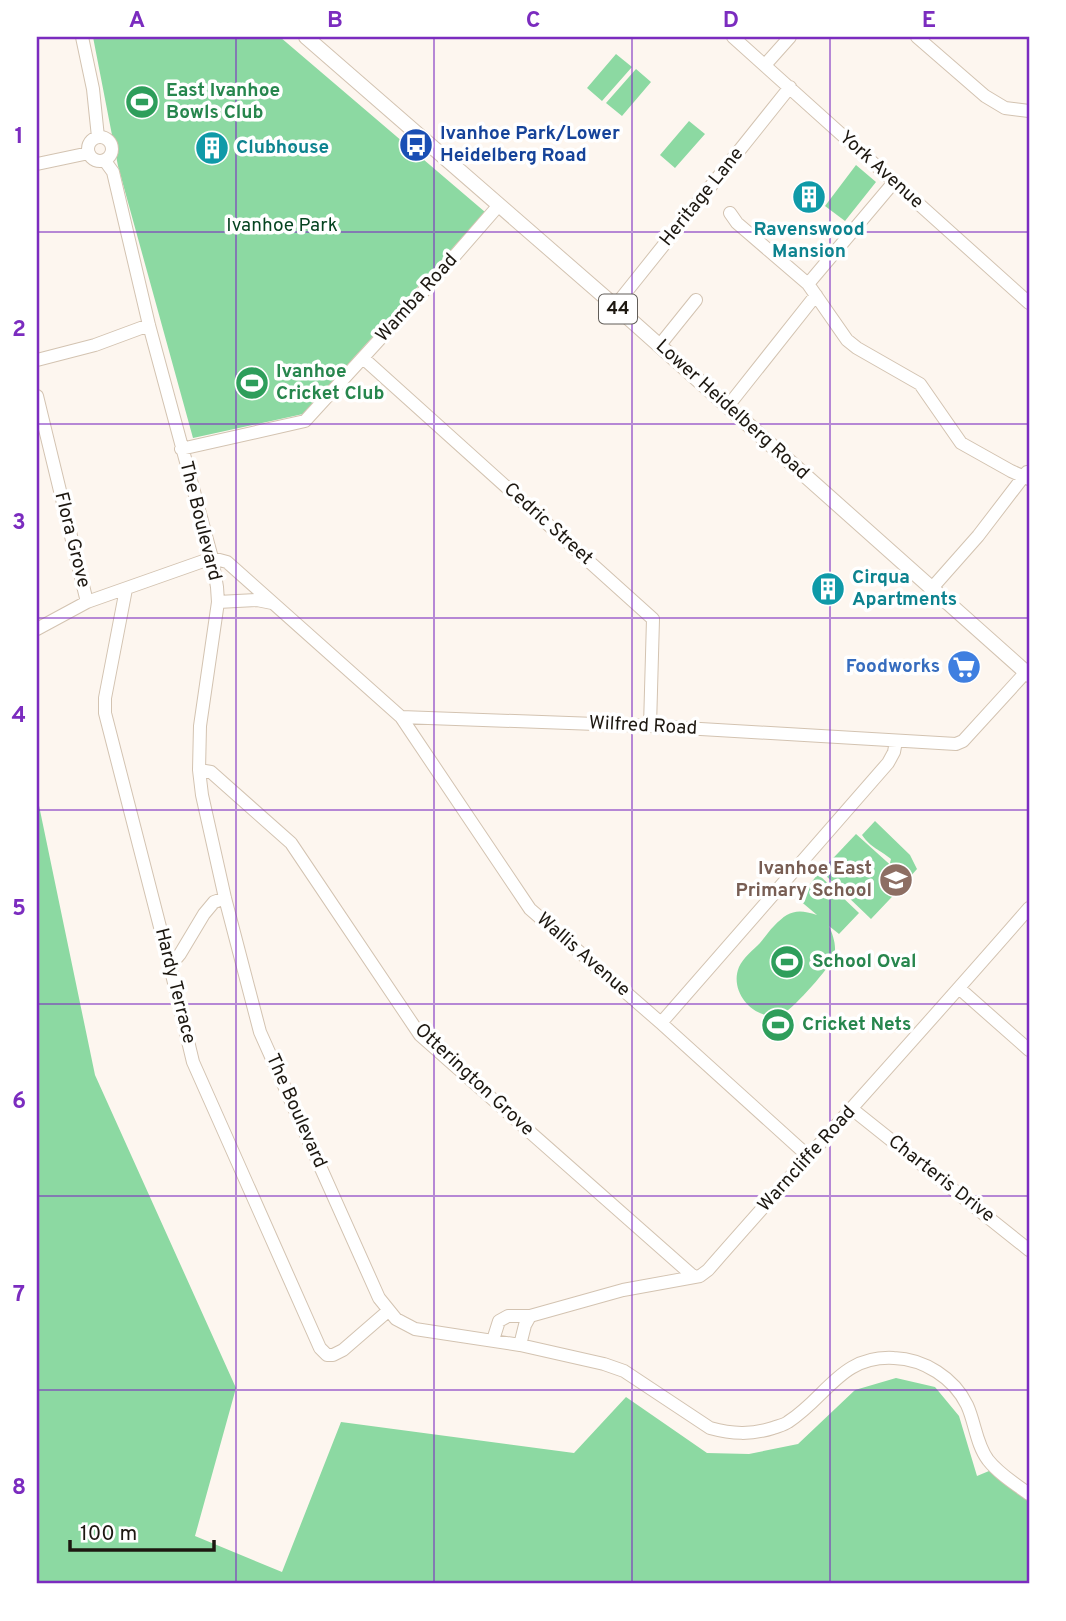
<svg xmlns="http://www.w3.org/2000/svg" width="1066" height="1621" font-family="Overpass,sans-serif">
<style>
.green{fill:#8cd9a2}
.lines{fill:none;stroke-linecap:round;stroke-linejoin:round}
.minor-casing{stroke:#d3c3b1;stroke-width:14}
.major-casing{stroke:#d3c3b1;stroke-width:16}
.minor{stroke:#fff;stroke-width:12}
.major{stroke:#fff;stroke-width:14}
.grid{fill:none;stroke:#7b2cbf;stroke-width:2;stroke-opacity:0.55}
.labels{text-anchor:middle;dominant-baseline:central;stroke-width:7;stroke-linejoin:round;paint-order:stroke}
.shield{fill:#fff;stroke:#615d58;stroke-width:2}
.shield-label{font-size:18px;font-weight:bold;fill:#1d1811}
.leisure-label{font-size:19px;font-weight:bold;fill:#27864d;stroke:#fff;text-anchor:start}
.transit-label{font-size:19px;font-weight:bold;fill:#164399;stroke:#fff;text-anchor:start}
.culture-label{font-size:19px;font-weight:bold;fill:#0d838f;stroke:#fff;text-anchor:start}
.street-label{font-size:19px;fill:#1d1811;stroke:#fff}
.park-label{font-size:19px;fill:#064421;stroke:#fff}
.shop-label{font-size:19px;font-weight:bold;fill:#366cbe;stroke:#fff;text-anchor:end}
.education-label{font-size:19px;font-weight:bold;fill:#785e54;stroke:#fff;text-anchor:end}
.neatline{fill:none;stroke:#7b2cbf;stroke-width:2.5}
.grid-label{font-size:23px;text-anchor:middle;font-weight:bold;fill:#7b2cbf}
</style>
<rect width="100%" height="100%" fill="#fdf6ef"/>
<path class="green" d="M 93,37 L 280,37 L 485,212 L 303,414 L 193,438 L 118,166 Z
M 616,54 L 632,67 L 602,101 L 587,88 Z
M 636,69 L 651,82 L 622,116 L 606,103 Z
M 689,121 L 705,134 L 675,168 L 660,155 Z
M 856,165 L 876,182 L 845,221 L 825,206 Z
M 37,796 L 95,1075 L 236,1388 L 195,1536 L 282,1572 L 341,1422 L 574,1453 L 626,1397 L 707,1453 L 749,1454 L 798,1444 L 855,1390 L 896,1378 L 935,1387 L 959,1416 L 977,1476 L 989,1471 L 1029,1499 L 1029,1584 L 37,1584 Z
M 875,821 L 910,855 L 917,869 L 910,877 L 900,874 L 907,881 L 871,919 L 821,871 L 856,834 L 896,870 L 890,863 L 891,859 C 879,849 872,849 862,835 Z
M 818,874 L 859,913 L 839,934 L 829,926 C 833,935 837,946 834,957 C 831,966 794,1008 784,1013 C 757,1025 728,993 739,967 C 743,958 753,950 760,943 C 765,937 769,931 774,926 C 788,911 797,908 817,915 L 798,899 Z"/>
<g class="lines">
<g class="minor-casing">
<path id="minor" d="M 82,37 L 93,89 L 98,137
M 733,37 L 1029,303
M 917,37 L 985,96 L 1005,108 L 1029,111
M 765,65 L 790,37
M88 149a12 12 0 1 1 24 0a12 12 0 1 1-24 0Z
M 105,161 L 113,172 L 149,325 L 212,558 L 217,587 L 218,602 L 200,726 L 199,770 L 202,795 L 225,898 L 260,1032 L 379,1298 L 396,1319 L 415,1329 L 520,1345 L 604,1364 L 624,1371 L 710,1428 C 732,1434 751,1435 773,1428 C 778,1426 784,1425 788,1422 C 827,1397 841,1355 894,1358 C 924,1359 954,1378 967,1405 C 975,1422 976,1444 988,1460 C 999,1474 1015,1484 1029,1494
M 37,164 L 89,153
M 730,213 L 737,223 L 808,284 L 847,340 L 857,348 L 920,384 L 961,443 L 1011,471 L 1029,479
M 808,284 L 894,182
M 615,306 L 790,87
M 659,346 L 696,300
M 363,358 L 653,619 L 650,726
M 37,360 L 95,345 L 149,325
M 37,396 L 87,602
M 728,406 L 816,295
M 181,449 L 305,421 L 431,283 L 499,205
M 932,588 L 978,536 L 1027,472
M 126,589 L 105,698 L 105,713 L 169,962 L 193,1062 L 320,1348 L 327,1355 L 333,1355 L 343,1350 L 388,1311
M 218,602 L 257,600 L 272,603
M 37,629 L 87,602 L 212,558 L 227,562 L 401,717 L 650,726 L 956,744 L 963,741 L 1026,672
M 401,717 L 530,909 L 661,1023 L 808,1156
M 199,770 L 211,772 L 291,843 L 420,1035 L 693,1276
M 169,962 L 175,960 L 180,954 L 204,914 L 214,902 L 225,898
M 960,989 L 1029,1050
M 661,1023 L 888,763 L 894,752 L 896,741
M 852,1109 L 1029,1250
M 493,1340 L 499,1321 L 508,1316 L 530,1316 L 623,1290 L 700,1276 L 708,1270 C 814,1149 923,1030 1029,908
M 520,1345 L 525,1325 L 530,1316"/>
</g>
<g class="major-casing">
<path id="major" d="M 306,37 L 615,306 L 1029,675"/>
</g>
<use href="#minor" class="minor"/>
<use href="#major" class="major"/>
</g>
<path class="grid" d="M 236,37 L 236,1584M 434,37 L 434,1584M 632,37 L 632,1584M 830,37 L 830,1584M 37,232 L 1029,232M 37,424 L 1029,424M 37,618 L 1029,618M 37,810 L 1029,810M 37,1004 L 1029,1004M 37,1196 L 1029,1196M 37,1390 L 1029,1390"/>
<defs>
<g id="stadium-disc" transform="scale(1.75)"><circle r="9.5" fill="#2e9e5b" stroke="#fff"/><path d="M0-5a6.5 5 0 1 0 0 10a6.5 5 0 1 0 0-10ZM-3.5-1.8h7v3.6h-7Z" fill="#fff"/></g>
<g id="bus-disc" transform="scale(1.75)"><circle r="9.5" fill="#1a4fb4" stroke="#fff"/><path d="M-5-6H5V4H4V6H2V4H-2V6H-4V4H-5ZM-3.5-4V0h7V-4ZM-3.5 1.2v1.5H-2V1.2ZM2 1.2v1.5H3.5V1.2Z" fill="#fff"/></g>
<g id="building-disc" transform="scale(1.75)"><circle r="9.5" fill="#0f9aa8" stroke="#fff"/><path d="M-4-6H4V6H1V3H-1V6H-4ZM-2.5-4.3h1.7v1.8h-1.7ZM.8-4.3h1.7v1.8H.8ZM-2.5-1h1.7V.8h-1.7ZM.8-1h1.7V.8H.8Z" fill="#fff"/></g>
<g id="supermarket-disc" transform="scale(1.75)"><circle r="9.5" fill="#3f7fe0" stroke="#fff"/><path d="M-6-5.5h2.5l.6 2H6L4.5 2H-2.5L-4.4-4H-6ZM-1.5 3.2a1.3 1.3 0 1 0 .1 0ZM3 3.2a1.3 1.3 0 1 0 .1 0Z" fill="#fff"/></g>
<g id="school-disc" transform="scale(1.75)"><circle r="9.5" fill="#8d6e63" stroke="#fff"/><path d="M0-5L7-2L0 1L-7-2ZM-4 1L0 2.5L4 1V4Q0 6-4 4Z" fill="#fff"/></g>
</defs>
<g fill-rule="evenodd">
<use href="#stadium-disc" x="142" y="102"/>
<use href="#bus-disc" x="416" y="145"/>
<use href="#building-disc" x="212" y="148"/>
<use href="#building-disc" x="809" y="197"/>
<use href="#stadium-disc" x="252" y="383"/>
<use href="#building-disc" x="828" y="589"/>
<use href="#supermarket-disc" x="964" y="667"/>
<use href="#school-disc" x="896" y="880"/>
<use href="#stadium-disc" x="787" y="962"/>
<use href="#stadium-disc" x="778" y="1025"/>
</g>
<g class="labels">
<rect class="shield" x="599" y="294.5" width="38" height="29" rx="5"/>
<g class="shield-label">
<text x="618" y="309">44</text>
</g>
<g class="leisure-label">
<text x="166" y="91">East Ivanhoe<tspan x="166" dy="22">Bowls Club</tspan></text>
<text x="276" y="372">Ivanhoe<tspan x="276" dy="22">Cricket Club</tspan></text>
<text x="812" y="962">School Oval</text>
<text x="802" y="1025">Cricket Nets</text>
</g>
<g class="transit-label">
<text x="440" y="134">Ivanhoe Park/Lower<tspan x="440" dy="22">Heidelberg Road</tspan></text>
</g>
<g class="culture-label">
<text x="236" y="148">Clubhouse</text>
<text x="809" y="230" text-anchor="middle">Ravenswood<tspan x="809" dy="22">Mansion</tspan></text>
<text x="852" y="578">Cirqua<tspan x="852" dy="22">Apartments</tspan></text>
</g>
<g class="street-label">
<text transform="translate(881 170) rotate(42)">York Avenue</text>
<text transform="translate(702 197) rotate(-51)">Heritage Lane</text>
<text transform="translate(417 298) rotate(-48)">Wamba Road</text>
<text transform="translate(732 410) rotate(42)">Lower Heidelberg Road</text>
<text transform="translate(200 521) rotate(76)">The Boulevard</text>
<text transform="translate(548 524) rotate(42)">Cedric Street</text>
<text transform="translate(72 540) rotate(76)">Flora Grove</text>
<text transform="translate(643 726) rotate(3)">Wilfred Road</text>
<text transform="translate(583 955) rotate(41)">Wallis Avenue</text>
<text transform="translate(175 986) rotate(76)">Hardy Terrace</text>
<text transform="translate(474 1080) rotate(43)">Otterington Grove</text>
<text transform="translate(296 1111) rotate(66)">The Boulevard</text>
<text transform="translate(807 1159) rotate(-48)">Warncliffe Road</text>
<text transform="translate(941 1179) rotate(38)">Charteris Drive</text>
</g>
<g class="park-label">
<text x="282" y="226">Ivanhoe Park</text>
</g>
<g class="shop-label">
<text x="940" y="667">Foodworks</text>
</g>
<g class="education-label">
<text x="872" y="869">Ivanhoe East<tspan x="872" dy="22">Primary School</tspan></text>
</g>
</g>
<rect width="1066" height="1621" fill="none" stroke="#ffffff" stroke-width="77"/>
<path d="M70 1540v10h144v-10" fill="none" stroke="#1d1811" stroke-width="3.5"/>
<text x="80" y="1540" font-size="21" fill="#1d1811" stroke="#ffffff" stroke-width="5" paint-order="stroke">100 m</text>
<rect x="38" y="38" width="990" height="1544" class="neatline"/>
<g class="grid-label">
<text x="137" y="27">A</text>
<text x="335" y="27">B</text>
<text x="533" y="27">C</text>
<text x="731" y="27">D</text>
<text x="929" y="27">E</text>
<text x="19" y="143">1</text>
<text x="19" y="336">2</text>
<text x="19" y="529">3</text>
<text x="19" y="722">4</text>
<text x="19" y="915">5</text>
<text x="19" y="1108">6</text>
<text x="19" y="1301">7</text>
<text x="19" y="1494">8</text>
</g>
</svg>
